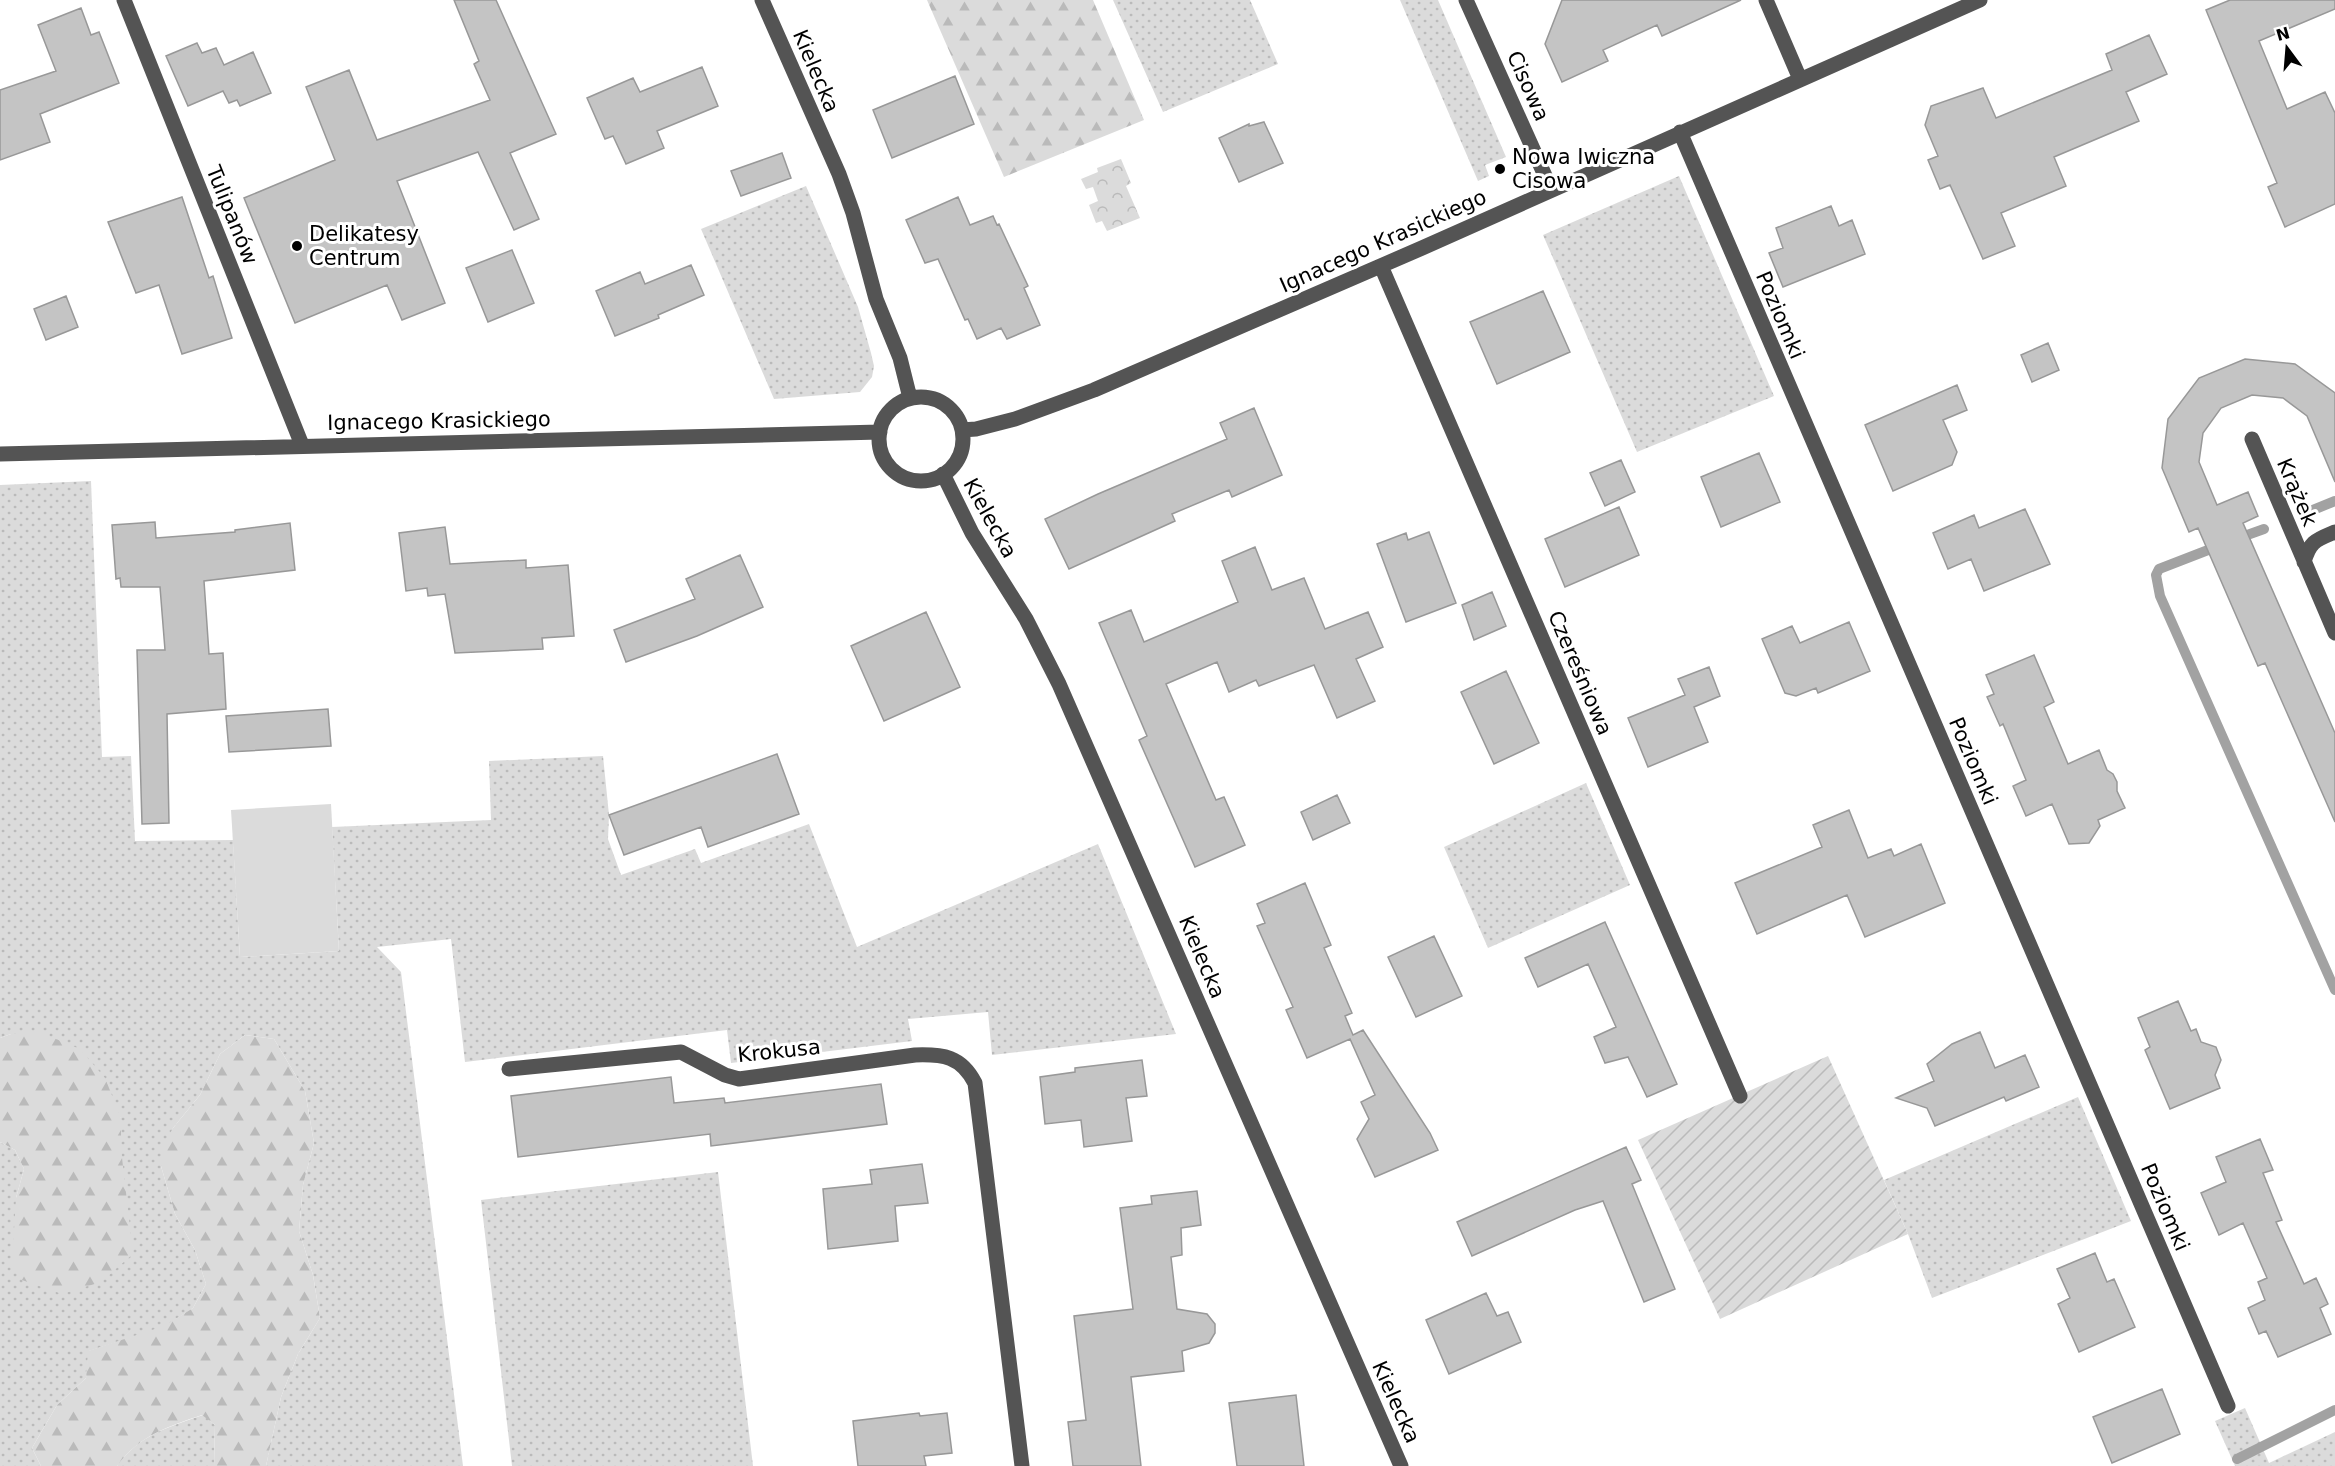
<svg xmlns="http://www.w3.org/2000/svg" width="2335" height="1466" font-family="'DejaVu Sans',sans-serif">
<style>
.grass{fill:url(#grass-dots)}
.forest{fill:url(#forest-firs)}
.park{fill:url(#park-crowns)}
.garden{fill:url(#garden-furrows)}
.pitch{fill:#dbdbdb}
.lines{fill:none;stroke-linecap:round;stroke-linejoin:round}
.stream{stroke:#a2a2a2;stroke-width:10}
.building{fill:#c4c4c4;stroke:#989898;stroke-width:1.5}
.minor{stroke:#545454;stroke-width:15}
.poi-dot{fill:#000;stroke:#fff;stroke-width:2}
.labels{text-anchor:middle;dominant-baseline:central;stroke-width:6;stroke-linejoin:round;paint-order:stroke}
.street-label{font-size:21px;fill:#000;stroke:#fff}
.poi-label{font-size:21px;fill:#000;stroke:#fff;text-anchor:start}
</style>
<defs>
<pattern id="grass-dots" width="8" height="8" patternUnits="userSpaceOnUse" patternTransform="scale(1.5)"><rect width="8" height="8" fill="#dbdbdb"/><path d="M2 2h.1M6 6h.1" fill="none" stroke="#bababa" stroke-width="1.8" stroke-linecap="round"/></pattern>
<pattern id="forest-firs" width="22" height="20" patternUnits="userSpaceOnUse" patternTransform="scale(1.5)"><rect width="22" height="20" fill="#dbdbdb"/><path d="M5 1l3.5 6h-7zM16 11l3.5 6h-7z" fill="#bababa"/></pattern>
<pattern id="park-crowns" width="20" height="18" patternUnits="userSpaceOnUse" patternTransform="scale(1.5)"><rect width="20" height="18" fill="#dbdbdb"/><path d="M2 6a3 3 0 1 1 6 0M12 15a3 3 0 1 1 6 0" fill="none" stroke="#bababa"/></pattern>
<pattern id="garden-furrows" width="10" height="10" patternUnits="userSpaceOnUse" patternTransform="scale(1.5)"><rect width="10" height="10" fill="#dbdbdb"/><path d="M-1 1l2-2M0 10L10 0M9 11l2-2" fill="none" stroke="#bababa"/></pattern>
</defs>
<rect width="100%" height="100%" fill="#fff"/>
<path class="grass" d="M 1113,0 L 1250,0 L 1278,64 L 1163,112 Z
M 1400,0 L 1438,0 L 1506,157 L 1485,165 L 1489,176 L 1478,181 Z
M 1679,176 L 1774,396 L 1637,452 L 1543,235 Z
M 806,186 L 858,307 L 871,353 L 874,366 L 872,377 L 860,392 L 774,399 L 701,229 Z
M 91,481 L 102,757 L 131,756 L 135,841 L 233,840 L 240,957 L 339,951 L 332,827 L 491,820 L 489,761 L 603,756 L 609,815 L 608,839 L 621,875 L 695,849 L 701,863 L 809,824 L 857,947 L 1098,844 L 1176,1034 L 992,1055 L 988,1012 L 908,1019 L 912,1041 L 731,1063 L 727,1030 L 465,1062 L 451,939 L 377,947 L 401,972 L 463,1466 L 266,1466 L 281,1397 L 298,1354 L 320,1318 L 313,1275 L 299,1231 L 303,1185 L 314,1143 L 305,1091 L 274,1039 L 245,1035 L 220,1054 L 200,1095 L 173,1128 L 161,1166 L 175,1214 L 195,1250 L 206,1284 L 193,1308 L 164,1327 L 89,1351 L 86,1378 L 57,1405 L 32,1448 L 41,1466 L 0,1466 L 0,1142 L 15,1150 L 24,1169 L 16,1198 L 121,1149 L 121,1118 L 11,1034 L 0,1038 L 0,485 Z
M 1586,783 L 1630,885 L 1488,948 L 1444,847 Z
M 2078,1097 L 2131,1221 L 1932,1298 L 1908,1234 L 1884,1180 Z
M 718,1172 L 753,1466 L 512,1466 L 481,1200 Z
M 2245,1408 L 2269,1463 L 2335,1432 L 2335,1466 L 2235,1466 L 2215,1421 Z
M 203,1415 L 215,1425 L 214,1466 L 117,1466 C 141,1434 166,1428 203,1415 Z"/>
<path class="forest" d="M 927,0 L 1093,0 L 1144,120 L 1004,177 Z
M 39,1032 L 80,1049 L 105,1078 L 121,1118 L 121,1149 L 133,1254 L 101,1282 L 62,1294 L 22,1280 L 12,1262 L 16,1198 L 24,1169 L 15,1150 L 0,1142 L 0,1038 L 11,1034 Z
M 245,1035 L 274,1039 L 305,1091 L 314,1143 L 303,1185 L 299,1231 L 313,1275 L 320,1318 L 298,1354 L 281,1397 L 266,1466 L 214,1466 L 215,1425 L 202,1415 C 167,1427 140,1435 117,1466 L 41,1466 L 32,1448 L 57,1405 L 86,1378 L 88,1351 L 164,1326 L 193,1308 L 206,1284 L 195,1250 L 175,1214 L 161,1166 L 161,1149 L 173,1128 L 200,1095 L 220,1054 Z"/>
<path class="park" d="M 1121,159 L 1131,183 L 1126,186 L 1140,218 L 1107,231 L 1102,221 L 1096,223 L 1089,205 L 1098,201 L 1093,187 L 1086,189 L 1081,179 L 1098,172 L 1097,168 Z"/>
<path class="garden" d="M 1828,1056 L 1908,1234 L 1720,1319 L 1638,1140 Z"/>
<path class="pitch" d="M 331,804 L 339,951 L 240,957 L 231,810 Z"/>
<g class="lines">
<path class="stream" d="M 2308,512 L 2335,501
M 2236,539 L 2264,529
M 2221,545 L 2159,569 L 2156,575 L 2160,596 L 2335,990
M 2237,1459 L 2335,1410"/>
</g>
<path class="building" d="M 454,0 L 496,0 L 556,134 L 510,153 L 539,219 L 514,230 L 478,152 L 397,181 L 445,303 L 402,320 L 387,285 L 295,323 L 244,198 L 335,160 L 306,87 L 349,70 L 377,140 L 490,100 L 474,64 L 479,61 Z
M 1562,0 L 1741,0 L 1662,36 L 1657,25 L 1603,50 L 1608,61 L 1562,82 L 1545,44 Z
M 2230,0 L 2335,0 L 2335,9 L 2259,41 L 2287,109 L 2325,92 L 2335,113 L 2335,204 L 2285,227 L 2268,187 L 2277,183 L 2206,10 Z
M 81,8 L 91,35 L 99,32 L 119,83 L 40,114 L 50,142 L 0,160 L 0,90 L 56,71 L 38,25 Z
M 2149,35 L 2167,74 L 2126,92 L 2139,121 L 2054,157 L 2066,186 L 2001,213 L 2015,246 L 1983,259 L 1950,185 L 1940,189 L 1928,160 L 1938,156 L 1925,125 L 1931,106 L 1983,88 L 1996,118 L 2112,70 L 2106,54 Z
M 197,43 L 202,53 L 216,48 L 224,65 L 253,52 L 271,93 L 240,106 L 237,100 L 229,103 L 223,91 L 188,106 L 166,56 Z
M 702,67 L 718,106 L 657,131 L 664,148 L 626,164 L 613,136 L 605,139 L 587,98 L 633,78 L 640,92 Z
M 955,76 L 974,124 L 892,158 L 873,110 Z
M 1264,122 L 1283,163 L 1239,182 L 1219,138 L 1249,124 L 1249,126 Z
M 782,153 L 791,178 L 741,196 L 731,171 Z
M 182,197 L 209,278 L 213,276 L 232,338 L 182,354 L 159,285 L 136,293 L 108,222 Z
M 958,197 L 970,225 L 993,216 L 997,225 L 999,224 L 1028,286 L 1024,288 L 1040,325 L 1007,339 L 1001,328 L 977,339 L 968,319 L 965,320 L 938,259 L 925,263 L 906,220 Z
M 1831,206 L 1839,226 L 1852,220 L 1865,254 L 1783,287 L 1769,253 L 1783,248 L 1776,228 Z
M 512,250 L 534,303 L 488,322 L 466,268 Z
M 691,265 L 704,295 L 658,315 L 659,318 L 615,336 L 596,291 L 640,272 L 645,284 Z
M 1543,291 L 1570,352 L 1497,384 L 1470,322 Z
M 66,296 L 78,327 L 46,340 L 34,309 Z
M 2048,343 L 2059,370 L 2032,382 L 2021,355 Z
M 2245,359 L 2295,364 L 2335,393 L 2335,482 L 2307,416 L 2283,398 L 2252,395 L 2221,408 L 2203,433 L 2199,462 L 2217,505 L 2248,492 L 2258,516 L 2243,523 L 2335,733 L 2335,822 L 2265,663 L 2258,666 L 2198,528 L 2189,532 L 2162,468 L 2168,419 L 2199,378 Z
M 1957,385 L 1967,410 L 1943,420 L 1957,452 L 1952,465 L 1893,491 L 1865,425 Z
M 1254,408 L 1282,475 L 1232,497 L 1229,490 L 1172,514 L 1175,521 L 1069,569 L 1045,519 L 1098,494 L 1227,439 L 1220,423 Z
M 1759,453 L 1780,502 L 1721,527 L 1701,477 Z
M 1621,460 L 1635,492 L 1605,506 L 1590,473 Z
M 1619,507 L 1639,555 L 1565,587 L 1545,539 Z
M 2025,509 L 2050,564 L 1984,591 L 1971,559 L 1948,569 L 1933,533 L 1974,515 L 1979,528 Z
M 155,522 L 156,538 L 235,532 L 235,530 L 290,523 L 295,570 L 204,581 L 209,654 L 223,653 L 226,709 L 167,714 L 169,823 L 142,824 L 137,650 L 165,650 L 160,587 L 121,587 L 120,578 L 116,579 L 112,525 Z
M 445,527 L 450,564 L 526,560 L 526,568 L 568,565 L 574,636 L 542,638 L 543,649 L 455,653 L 445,594 L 428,596 L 427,588 L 406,591 L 399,533 Z
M 1429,532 L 1456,603 L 1406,622 L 1377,544 L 1406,533 L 1408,540 Z
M 1255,547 L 1272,590 L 1304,578 L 1325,629 L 1368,612 L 1383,647 L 1356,659 L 1375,701 L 1337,718 L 1314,665 L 1259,686 L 1256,680 L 1229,692 L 1217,662 L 1166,684 L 1216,800 L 1224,797 L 1245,845 L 1195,867 L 1139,740 L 1147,736 L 1099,623 L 1131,610 L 1144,642 L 1238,602 L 1222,561 Z
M 740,555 L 763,607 L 697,636 L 626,662 L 614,630 L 695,599 L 686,579 Z
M 1492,592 L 1506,626 L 1474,640 L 1462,605 Z
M 926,612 L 960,687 L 884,721 L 851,646 Z
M 1849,622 L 1870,671 L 1818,693 L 1816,688 L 1796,696 L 1785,693 L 1762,639 L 1792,626 L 1800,643 Z
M 2034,655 L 2054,702 L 2044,707 L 2068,764 L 2099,750 L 2107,770 L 2113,774 L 2117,782 L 2117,791 L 2125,808 L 2098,820 L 2100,826 L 2089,843 L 2069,844 L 2052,804 L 2026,816 L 2013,786 L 2026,780 L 2003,724 L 2000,726 L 1987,697 L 1994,694 L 1986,675 Z
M 1709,667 L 1720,696 L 1694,707 L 1708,742 L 1648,767 L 1628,718 L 1685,695 L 1678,679 Z
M 1506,671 L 1539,743 L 1494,764 L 1461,692 Z
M 328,709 L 331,746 L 229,752 L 226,716 Z
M 777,754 L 799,814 L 708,847 L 701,827 L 624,855 L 609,815 Z
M 1337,795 L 1350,823 L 1313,840 L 1301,812 Z
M 1849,810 L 1868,858 L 1891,849 L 1894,856 L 1921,844 L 1945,903 L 1865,937 L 1847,895 L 1757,934 L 1735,883 L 1822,847 L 1813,825 Z
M 1305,883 L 1331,945 L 1324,948 L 1352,1013 L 1345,1016 L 1353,1035 L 1363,1030 L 1430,1133 L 1438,1150 L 1375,1177 L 1357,1139 L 1369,1119 L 1361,1102 L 1375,1095 L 1350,1039 L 1307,1058 L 1286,1010 L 1293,1007 L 1257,926 L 1265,923 L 1257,904 Z
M 1605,922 L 1677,1084 L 1647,1097 L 1628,1057 L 1605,1063 L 1594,1037 L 1616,1027 L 1588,964 L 1538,987 L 1525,958 Z
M 1434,936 L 1462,996 L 1416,1017 L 1388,957 Z
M 2178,1001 L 2191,1031 L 2196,1029 L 2201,1042 L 2216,1047 L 2221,1060 L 2215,1075 L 2220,1088 L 2170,1109 L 2145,1050 L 2150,1047 L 2138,1018 Z
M 1980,1032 L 1995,1068 L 2025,1055 L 2039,1087 L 2006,1101 L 2004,1097 L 1935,1126 L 1927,1108 L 1896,1098 L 1934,1081 L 1927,1064 L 1952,1044 Z
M 1142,1060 L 1147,1096 L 1126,1098 L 1132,1141 L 1084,1147 L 1081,1120 L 1045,1124 L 1040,1077 L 1075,1072 L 1075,1068 Z
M 671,1077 L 674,1103 L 724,1098 L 725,1103 L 881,1084 L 887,1124 L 711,1146 L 710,1134 L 518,1157 L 511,1096 Z
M 2260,1139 L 2273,1170 L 2263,1173 L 2282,1220 L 2276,1222 L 2304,1284 L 2316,1278 L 2328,1304 L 2320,1308 L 2331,1334 L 2278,1357 L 2266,1331 L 2259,1334 L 2248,1308 L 2265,1300 L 2258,1282 L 2267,1278 L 2243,1223 L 2219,1235 L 2201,1193 L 2226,1182 L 2216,1157 Z
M 1626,1147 L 1641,1180 L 1632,1184 L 1675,1289 L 1644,1302 L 1603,1201 L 1575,1210 L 1472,1256 L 1457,1222 Z
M 922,1164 L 928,1203 L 895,1206 L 898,1241 L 828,1249 L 823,1189 L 872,1184 L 870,1170 Z
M 1197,1191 L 1201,1225 L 1181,1228 L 1182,1255 L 1171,1257 L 1177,1309 L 1207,1314 L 1215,1324 L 1215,1333 L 1209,1343 L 1182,1351 L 1184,1371 L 1131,1377 L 1141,1466 L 1073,1466 L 1068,1422 L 1086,1420 L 1074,1316 L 1133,1309 L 1120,1208 L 1152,1204 L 1151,1196 Z
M 2095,1253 L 2107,1282 L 2114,1279 L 2135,1327 L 2079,1352 L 2058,1304 L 2070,1298 L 2057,1269 Z
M 1486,1293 L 1497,1316 L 1508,1312 L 1521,1342 L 1449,1374 L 1426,1320 Z
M 2162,1389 L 2180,1434 L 2112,1463 L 2093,1417 Z
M 1296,1395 L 1304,1466 L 1237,1466 L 1229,1403 Z
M 919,1413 L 920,1416 L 947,1413 L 952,1453 L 924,1456 L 926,1466 L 858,1466 L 853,1421 Z"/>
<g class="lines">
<path class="minor" d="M 124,0 L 302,445
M 762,0 L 839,174 L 853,213 L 876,299 L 900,358 L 910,398
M 1466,0 L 1551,189
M 1766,0 L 1800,79
M 1680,132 L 2228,1406
M 1381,266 L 1740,1096
M879 439a42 42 0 1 1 84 0a42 42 0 1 1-84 0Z
M 962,430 L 976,429 L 1015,419 L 1094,390 L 1422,248 L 1980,0
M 2252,439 L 2335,633
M 0,454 L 880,432
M 943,474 L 972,533 L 1026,619 L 1059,684 L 1401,1466
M 2304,562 C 2310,541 2316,540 2335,532
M 509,1069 L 681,1052 L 725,1075 L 739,1079 L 915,1055 C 943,1054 961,1056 975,1083 L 1022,1466"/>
</g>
<g class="poi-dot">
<circle cx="1500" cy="169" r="6"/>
<circle cx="297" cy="246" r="6"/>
</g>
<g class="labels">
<g class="street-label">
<text transform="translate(816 71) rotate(67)">Kielecka</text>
<text transform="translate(1528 86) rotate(66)">Cisowa</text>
<text transform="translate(232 215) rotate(68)">Tulipanów</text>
<text transform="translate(1383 241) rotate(-24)">Ignacego Krasickiego</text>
<text transform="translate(1780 315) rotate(67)">Poziomki</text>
<text transform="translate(439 421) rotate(-1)">Ignacego Krasickiego</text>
<text transform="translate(2297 492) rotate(67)">Krążek</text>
<text transform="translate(990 518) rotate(61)">Kielecka</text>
<text transform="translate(1580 673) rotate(67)">Czereśniowa</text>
<text transform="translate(1973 761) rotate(67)">Poziomki</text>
<text transform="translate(1202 957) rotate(67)">Kielecka</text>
<text transform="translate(779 1051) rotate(-6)">Krokusa</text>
<text transform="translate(2165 1207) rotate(67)">Poziomki</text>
<text transform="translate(1396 1402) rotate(66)">Kielecka</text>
</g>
<g class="poi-label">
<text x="1512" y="157">Nowa Iwiczna<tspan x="1512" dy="24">Cisowa</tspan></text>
<text x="309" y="234">Delikatesy<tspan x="309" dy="24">Centrum</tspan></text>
</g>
</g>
<g transform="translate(2287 48) rotate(344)" stroke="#ffffff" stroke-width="4.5" paint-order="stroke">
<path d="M0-4.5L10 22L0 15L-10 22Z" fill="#000000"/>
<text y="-9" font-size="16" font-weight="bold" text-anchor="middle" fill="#000000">N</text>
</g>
</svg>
